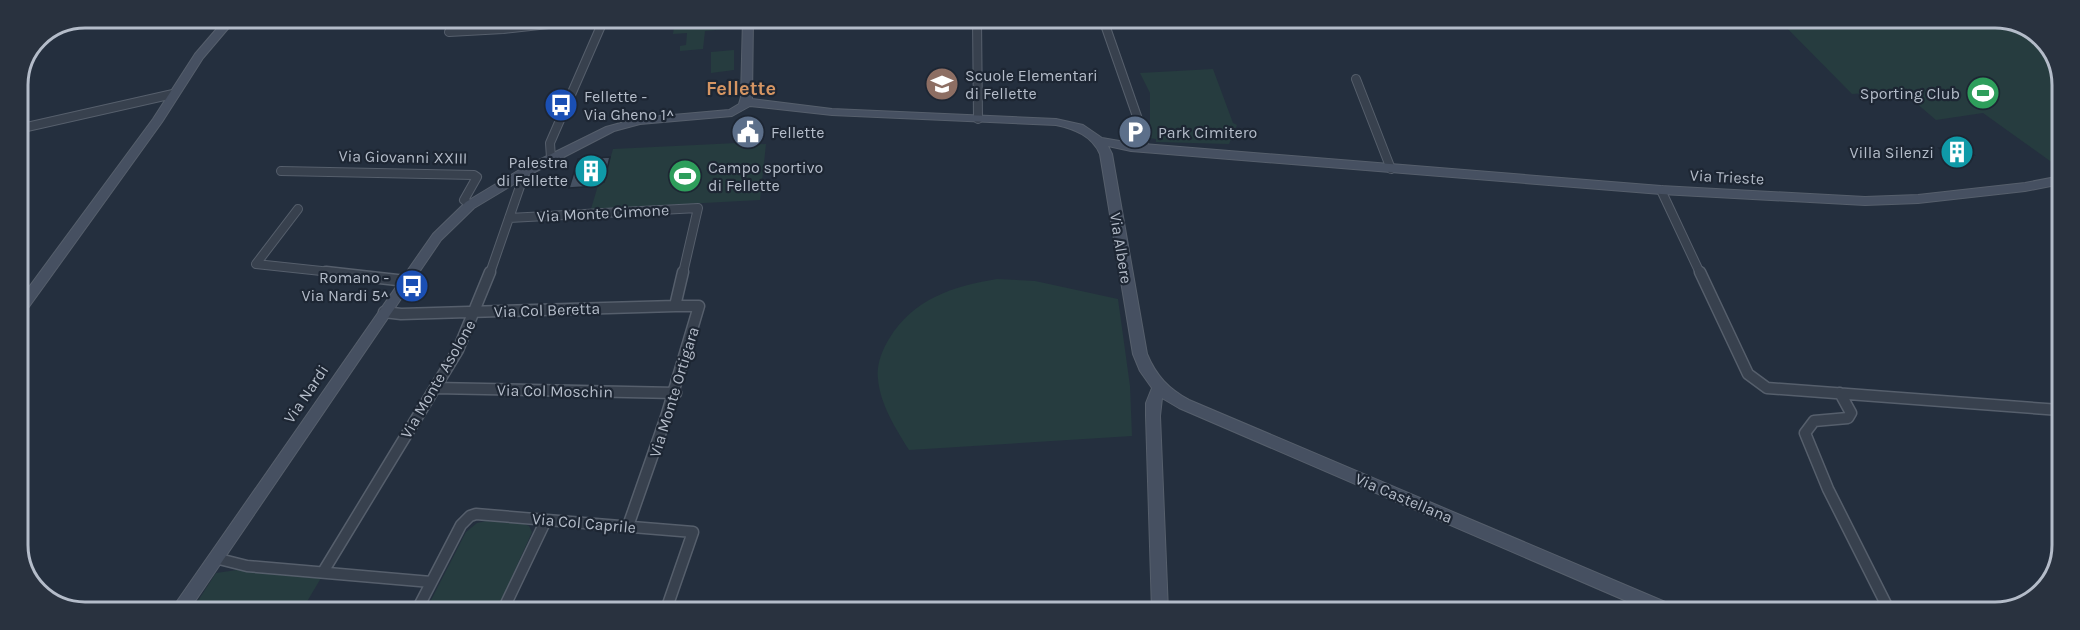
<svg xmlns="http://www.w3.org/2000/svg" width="2080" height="630" font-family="Karla,sans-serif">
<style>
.green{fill:#263c3f}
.building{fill:#455162;stroke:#1f2835;stroke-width:1.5}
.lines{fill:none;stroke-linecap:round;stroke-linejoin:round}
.street-far1-casing{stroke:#565f6c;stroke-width:10}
.street-casing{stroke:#565f6c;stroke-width:13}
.secondary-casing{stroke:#565f6c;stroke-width:2}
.street-far1{stroke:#38414e;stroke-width:8}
.street{stroke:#38414e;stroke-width:10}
.secondary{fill:#465061;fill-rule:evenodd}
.labels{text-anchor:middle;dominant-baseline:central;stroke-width:4.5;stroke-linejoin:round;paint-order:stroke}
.poi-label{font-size:16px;fill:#b4bcc9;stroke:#1d2633;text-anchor:start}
.street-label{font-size:16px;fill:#b4bcc9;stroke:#1d2633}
.quarter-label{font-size:20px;font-weight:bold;fill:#d59563;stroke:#1d2633}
.rim{fill:none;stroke:#b4bcc9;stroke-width:3}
</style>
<rect width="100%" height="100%" fill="#242f3e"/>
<path class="green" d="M 726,19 L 726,22 L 731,21 L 731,25 L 726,25 L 726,29 L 705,31 L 703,49 L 680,51 L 680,46 L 686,45 L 687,33 L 673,34 L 674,27 Z
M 1779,20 L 2012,20 L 2048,44 L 2062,81 L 2061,165 L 2057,166 L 1983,113 L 1936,120 L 1902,91 L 1852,94 Z
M 734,50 L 734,70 L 711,73 L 711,52 Z
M 1213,69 L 1233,123 L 1237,125 L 1229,144 L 1156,142 L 1156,139 L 1150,138 L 1150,93 L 1140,73 Z
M 737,143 L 737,145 L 766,144 L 760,200 L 591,209 L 599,182 L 604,181 L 613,149 Z
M 997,279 L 1035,281 L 1118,299 L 1130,386 L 1132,436 L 909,450 C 896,429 880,404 878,379 C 876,366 882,350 889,339 C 913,299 953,286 997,279 Z
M 486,521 L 524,524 L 529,526 L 532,532 L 497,610 L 426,610 L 466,532 L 477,523 Z
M 237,570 L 321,578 L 302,610 L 192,610 L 216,573 Z"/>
<path class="building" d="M 1963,146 L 1974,155 L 1950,157 L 1939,148 Z
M 610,157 L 604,182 L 599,182 L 598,186 L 569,188 L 578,159 Z"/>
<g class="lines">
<g class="street-far1-casing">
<path id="street-far1" d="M 457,18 L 449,32 L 503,29 L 594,19
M 977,19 L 978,119
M 1103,19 L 1140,125 L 1144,147
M 366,21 L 368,18
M 503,29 L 510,19
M 1356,79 L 1391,169
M 18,129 L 173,94
M 551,158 L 550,143 L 604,19
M 281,171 L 474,175 L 477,177 L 464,200 L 470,205
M 1661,190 L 1700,273
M 298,209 L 256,264 L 340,273
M 509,218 L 698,208 L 683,273
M 490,273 L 525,172"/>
</g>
<g class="street-casing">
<path id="street" d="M 326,272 L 406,281
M 1700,272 L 1748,374 L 1767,388 L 2060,410
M 384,312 L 401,314 L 675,306
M 435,388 L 676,393
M 1840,393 L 1851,413 L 1848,418 L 1814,421 L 1805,433 L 1828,489 L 1890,612
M 628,526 L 666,417 L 699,306 L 675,306 L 683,272
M 215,558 L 247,566 L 431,582
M 323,572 L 458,350 L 490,272
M 417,610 L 461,525 L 470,516 L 476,514 L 693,532 L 666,610
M 503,610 L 546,520"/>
</g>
<g class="secondary-casing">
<path id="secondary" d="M 226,18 L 237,18 L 203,58 L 162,122 L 23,315 L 18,317 L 18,302 L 153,119 L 195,54 Z
M 743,19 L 753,19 L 752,99 L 832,109 L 1056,119 L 1083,125 L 1102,138 L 1131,143 L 1661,186 L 1865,197 L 1918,195 L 2025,183 L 2061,176 L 2061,184 L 2025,191 L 1918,203 L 1865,205 L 1661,194 L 1131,151 L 1108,146 L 1112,154 L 1147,354 C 1156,376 1169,389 1189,400 L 1677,607 L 1679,612 L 1652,612 L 1179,408 L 1162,398 L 1160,416 L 1168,611 L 1152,611 L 1146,416 L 1146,403 L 1152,388 L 1140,371 L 1133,354 L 1100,154 C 1092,136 1075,129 1056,125 L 832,115 L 750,106 L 732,116 L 640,124 L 614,131 L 529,175 L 474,208 L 441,240 L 189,610 L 171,610 L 433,234 L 466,202 L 521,169 L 606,127 L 639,118 L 729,110 L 739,104 L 741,97 Z"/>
</g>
<use href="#street-far1" class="street-far1"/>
<use href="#street" class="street"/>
<use href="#secondary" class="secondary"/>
</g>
<defs>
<g id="school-disc" transform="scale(1.725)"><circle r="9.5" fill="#8d6e63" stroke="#1d2633"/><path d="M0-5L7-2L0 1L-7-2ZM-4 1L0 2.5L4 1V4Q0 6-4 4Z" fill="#fff"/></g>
<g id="stadium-disc" transform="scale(1.725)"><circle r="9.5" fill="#2e9e5b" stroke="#1d2633"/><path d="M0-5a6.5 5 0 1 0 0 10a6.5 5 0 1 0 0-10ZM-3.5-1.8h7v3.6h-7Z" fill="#fff"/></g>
<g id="bus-disc" transform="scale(1.725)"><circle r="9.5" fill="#1a4fb4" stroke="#1d2633"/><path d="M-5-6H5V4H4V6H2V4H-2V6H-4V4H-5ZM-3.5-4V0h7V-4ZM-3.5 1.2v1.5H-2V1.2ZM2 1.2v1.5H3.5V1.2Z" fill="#fff"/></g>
<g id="civic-disc" transform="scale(1.725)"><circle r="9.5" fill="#5c6f8a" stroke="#1d2633"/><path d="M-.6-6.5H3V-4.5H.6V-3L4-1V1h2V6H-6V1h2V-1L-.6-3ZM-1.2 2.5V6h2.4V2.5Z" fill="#fff"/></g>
<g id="parking-disc" transform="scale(1.725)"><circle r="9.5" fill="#5c6f8a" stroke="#1d2633"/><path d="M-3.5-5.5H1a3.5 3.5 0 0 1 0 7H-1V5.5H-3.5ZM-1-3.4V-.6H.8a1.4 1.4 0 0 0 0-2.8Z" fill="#fff"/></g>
<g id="building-disc" transform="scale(1.725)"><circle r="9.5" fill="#0f9aa8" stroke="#1d2633"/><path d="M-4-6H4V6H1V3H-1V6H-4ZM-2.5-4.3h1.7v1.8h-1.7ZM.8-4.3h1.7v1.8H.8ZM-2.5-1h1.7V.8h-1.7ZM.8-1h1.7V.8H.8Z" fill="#fff"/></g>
</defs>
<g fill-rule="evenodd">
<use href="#school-disc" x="942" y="84"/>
<use href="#stadium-disc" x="1983" y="93"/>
<use href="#bus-disc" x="561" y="105"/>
<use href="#civic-disc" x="748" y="132"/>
<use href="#parking-disc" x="1135" y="132"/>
<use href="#building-disc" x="1957" y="152"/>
<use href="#building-disc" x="591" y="171"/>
<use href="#stadium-disc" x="685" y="176"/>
<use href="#bus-disc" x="412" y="286"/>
</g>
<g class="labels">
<g class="poi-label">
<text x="965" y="75">Scuole Elementari<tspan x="965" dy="18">di Fellette</tspan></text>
<text x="1960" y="93" text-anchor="end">Sporting Club</text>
<text x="584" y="96">Fellette -<tspan x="584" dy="18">Via Gheno 1^</tspan></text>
<text x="771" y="132">Fellette</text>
<text x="1158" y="132">Park Cimitero</text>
<text x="1934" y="152" text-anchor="end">Villa Silenzi</text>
<text x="568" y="162" text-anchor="end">Palestra<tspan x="568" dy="18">di Fellette</tspan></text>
<text x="708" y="167">Campo sportivo<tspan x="708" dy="18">di Fellette</tspan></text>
<text x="389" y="277" text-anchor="end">Romano -<tspan x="389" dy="18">Via Nardi 5^</tspan></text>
</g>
<g class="street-label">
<text transform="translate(403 157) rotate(1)">Via Giovanni XXIII</text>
<text transform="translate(1727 177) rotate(3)">Via Trieste</text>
<text transform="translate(603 213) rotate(-3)">Via Monte Cimone</text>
<text transform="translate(1121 248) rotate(81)">Via Albere</text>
<text transform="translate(547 310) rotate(-2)">Via Col Beretta</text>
<text transform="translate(438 379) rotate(-60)">Via Monte Asolone</text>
<text transform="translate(555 391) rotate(1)">Via Col Moschin</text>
<text transform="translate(674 392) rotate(-73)">Via Monte Ortigara</text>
<text transform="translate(306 394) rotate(-56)">Via Nardi</text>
<text transform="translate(1404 498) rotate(23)">Via Castellana</text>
<text transform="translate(584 523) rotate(5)">Via Col Caprile</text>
</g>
<g class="quarter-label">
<text x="741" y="88">Fellette</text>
</g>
</g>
<path d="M0 0H2080V630H0ZM85 28H1995A57 57 0 0 1 2052 85V545A57 57 0 0 1 1995 602H85A57 57 0 0 1 28 545V85A57 57 0 0 1 85 28Z" fill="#29323f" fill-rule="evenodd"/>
<path class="rim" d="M85 28H1995A57 57 0 0 1 2052 85V545A57 57 0 0 1 1995 602H85A57 57 0 0 1 28 545V85A57 57 0 0 1 85 28Z"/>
</svg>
